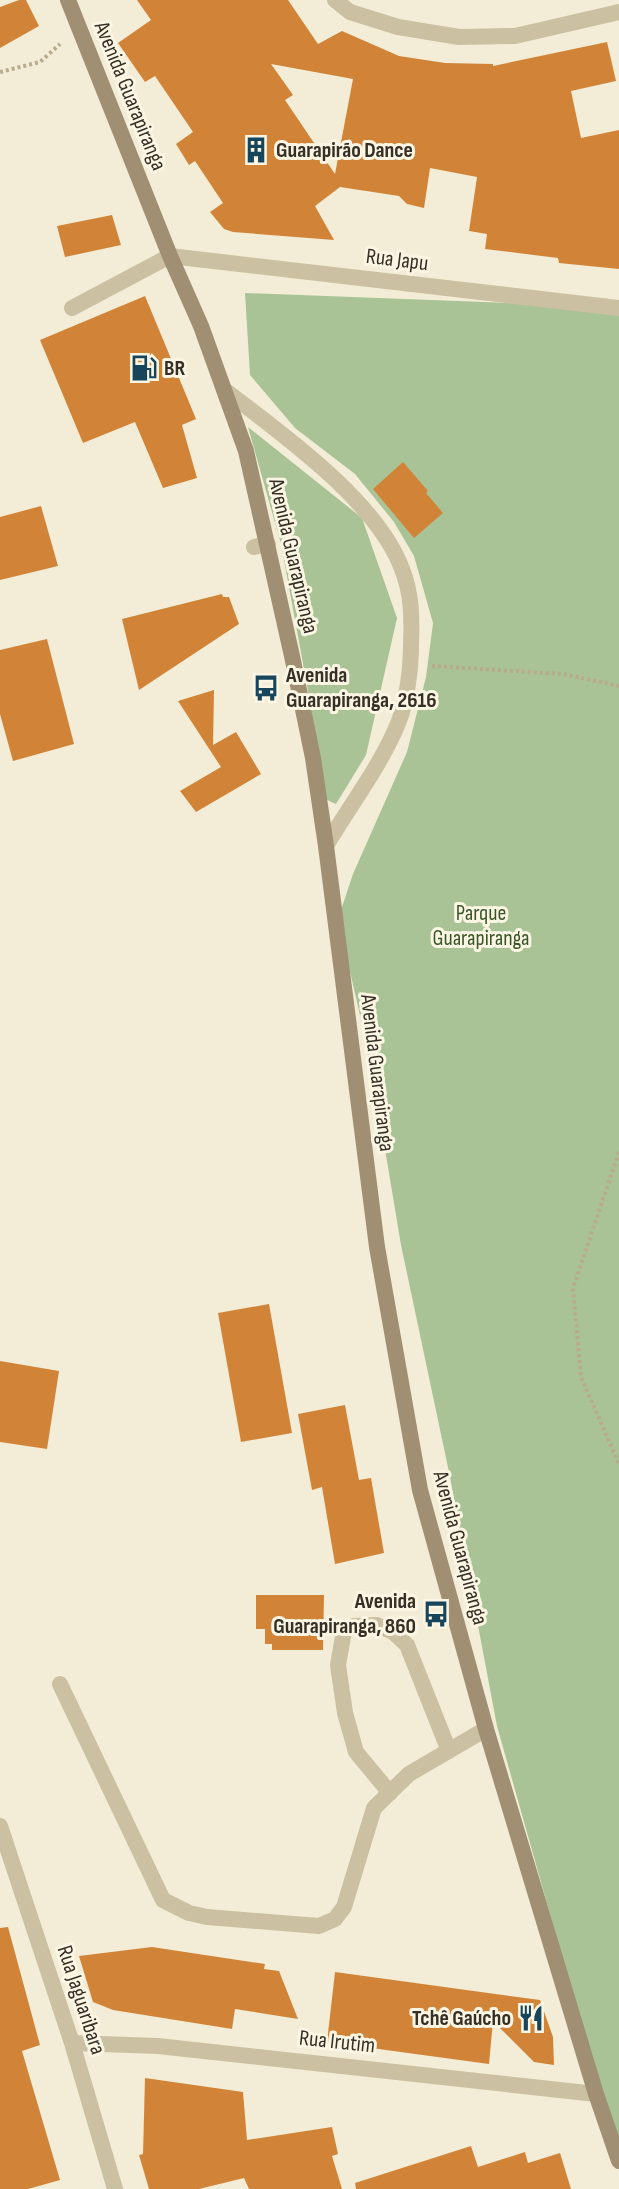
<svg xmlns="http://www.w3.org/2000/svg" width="619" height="2189" font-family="'Sofia Sans Condensed',sans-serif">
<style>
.green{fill:#a9c396}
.building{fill:#d18437;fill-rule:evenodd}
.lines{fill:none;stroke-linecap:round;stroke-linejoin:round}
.path{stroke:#b8aa8c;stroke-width:4;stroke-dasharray:3 3;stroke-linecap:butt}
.service{stroke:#ccc0a2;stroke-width:16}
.minor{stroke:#ccc0a2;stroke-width:16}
.secondary{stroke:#a08f73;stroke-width:16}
.labels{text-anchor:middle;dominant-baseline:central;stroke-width:6;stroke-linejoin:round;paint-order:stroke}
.street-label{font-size:22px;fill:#362f25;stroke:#fbf6e4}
.poi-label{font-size:22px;font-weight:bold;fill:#362f25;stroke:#fbf6e4;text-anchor:start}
.park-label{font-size:22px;fill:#395627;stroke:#fbf6e4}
</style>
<rect width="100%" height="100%" fill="#f3edd7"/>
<path class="green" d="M 245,293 L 619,307 L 619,2142 L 597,2081 L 497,1726 L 449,1472 L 401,1245 L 382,1131 L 362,1024 L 338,919 L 353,874 L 407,752 L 426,677 L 433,623 L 414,556 L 394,522 L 355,474 L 295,428 L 250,375 Z
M 248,427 L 362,518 L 397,618 L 366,755 L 336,804 L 325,799 L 307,685 L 281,544 Z"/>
<path class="building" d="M 19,0 L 26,0 L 39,26 L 0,48 L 0,7 Z
M 137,0 L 288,0 L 318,44 L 342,31 L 399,56 L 445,63 L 493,64 L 493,66 L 607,42 L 616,81 L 571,91 L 581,138 L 619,130 L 619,269 L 559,263 L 558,258 L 485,249 L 487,234 L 469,231 L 477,177 L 430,168 L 424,208 L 407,204 L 399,196 L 340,187 L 315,206 L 334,240 L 233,232 L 224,229 L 210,212 L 223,203 L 195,161 L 189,165 L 176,144 L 193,132 L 155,76 L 145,82 L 118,43 L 151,20 ZM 271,64 L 353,79 L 335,174 L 285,100 L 293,95 Z
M 112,215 L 121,245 L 65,257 L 57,226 Z
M 145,296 L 196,419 L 182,425 L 197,478 L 163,488 L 135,422 L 83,443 L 40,340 Z
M 403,462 L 428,491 L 426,493 L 443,513 L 414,538 L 373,489 Z
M 41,506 L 58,566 L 0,580 L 0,517 Z
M 222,594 L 223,597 L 229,597 L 239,624 L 139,690 L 122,619 Z
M 47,639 L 74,744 L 13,761 L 0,714 L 0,650 Z
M 214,690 L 213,745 L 236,732 L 261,774 L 196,812 L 180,791 L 221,767 L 178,701 Z
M 269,1304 L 292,1433 L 241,1442 L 218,1313 Z
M 0,1361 L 59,1371 L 47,1449 L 0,1442 Z
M 345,1405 L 359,1480 L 371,1478 L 384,1553 L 335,1564 L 322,1487 L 312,1490 L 298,1414 Z
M 256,1595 L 324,1595 L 323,1650 L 272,1650 L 272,1644 L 265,1644 L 265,1629 L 256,1629 Z
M 8,1927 L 40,2045 L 22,2051 L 60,2180 L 28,2189 L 0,2189 L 0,1928 Z
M 152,1947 L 265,1964 L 264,1969 L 279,1971 L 298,2019 L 235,2009 L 232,2029 L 113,2010 L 93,2002 L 79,1956 Z
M 335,1972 L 540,2000 L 553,2037 L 554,2065 L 534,2062 L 493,2021 L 489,2064 L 327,2042 Z
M 145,2078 L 243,2092 L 247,2140 L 332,2127 L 338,2154 L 332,2156 L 342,2189 L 249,2189 L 244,2178 L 199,2189 L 149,2189 L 139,2155 L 143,2154 Z
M 471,2146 L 478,2167 L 525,2152 L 528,2163 L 560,2153 L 571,2189 L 356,2189 L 355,2183 Z"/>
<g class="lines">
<path class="path" d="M 0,72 L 40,62 L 60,44
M 432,666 L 563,674 L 619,686
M 619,1152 L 573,1288 L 581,1377 L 619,1464"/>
<path class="service" d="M 72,308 L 170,256
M 254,547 L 268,544
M 60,1684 L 163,1900 L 189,1913 L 207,1917 L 319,1926 L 335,1919 L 344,1907 L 374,1808 L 409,1774 L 486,1729
M 390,1793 L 356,1752 L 345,1713 L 338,1665 L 344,1631 L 354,1626 L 377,1625 L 393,1632 L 407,1645 L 449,1751"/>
<path class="minor" d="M 335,0 L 350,12 L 398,27 L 459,37 L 515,36 L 619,12
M 170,256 L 619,308
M 226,391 C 282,434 377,501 402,569 C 412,594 412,619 411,645 C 411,668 407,700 399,721 C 381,766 350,805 326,846
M 0,1826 L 72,2043 L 115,2189
M 72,2043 L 158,2046 L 596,2094"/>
<path class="secondary" d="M 68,0 L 170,256 L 201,326 L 246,451 L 292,656 L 313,758 L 326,846 L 377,1247 L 420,1490 L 486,1729 L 596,2094 L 619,2161"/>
</g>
<defs>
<g id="building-bare" transform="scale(2.07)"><path d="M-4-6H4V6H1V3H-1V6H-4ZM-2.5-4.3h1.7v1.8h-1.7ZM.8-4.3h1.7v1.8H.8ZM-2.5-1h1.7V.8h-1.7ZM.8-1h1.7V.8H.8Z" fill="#17455b" stroke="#fbf6e4" stroke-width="2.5" paint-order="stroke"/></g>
<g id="fuel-bare" transform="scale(2.07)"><path d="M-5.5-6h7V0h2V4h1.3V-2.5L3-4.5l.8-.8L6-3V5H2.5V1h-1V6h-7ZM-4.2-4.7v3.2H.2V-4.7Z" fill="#17455b" stroke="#fbf6e4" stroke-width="2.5" paint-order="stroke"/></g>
<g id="bus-bare" transform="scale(2.07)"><path d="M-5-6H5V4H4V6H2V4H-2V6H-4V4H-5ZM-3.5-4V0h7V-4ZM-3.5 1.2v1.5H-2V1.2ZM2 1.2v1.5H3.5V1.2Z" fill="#17455b" stroke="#fbf6e4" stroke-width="2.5" paint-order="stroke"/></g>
<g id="restaurant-bare" transform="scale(2.07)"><path d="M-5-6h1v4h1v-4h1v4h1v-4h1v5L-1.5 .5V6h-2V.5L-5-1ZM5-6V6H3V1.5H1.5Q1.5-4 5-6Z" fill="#17455b" stroke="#fbf6e4" stroke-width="2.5" paint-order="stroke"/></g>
</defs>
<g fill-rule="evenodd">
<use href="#building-bare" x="256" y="150"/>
<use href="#fuel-bare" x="144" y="368"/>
<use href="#bus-bare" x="266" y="688"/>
<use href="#bus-bare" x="436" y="1614"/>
<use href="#restaurant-bare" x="531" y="2018"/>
</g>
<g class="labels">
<g class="street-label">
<text transform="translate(130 96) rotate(68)">Avenida Guarapiranga</text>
<text transform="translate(397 260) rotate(7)">Rua Japu</text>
<text transform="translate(293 556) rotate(77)">Avenida Guarapiranga</text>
<text transform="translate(377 1073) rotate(83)">Avenida Guarapiranga</text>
<text transform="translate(460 1548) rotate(75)">Avenida Guarapiranga</text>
<text transform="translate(81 2000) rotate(72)">Rua Jaguaribara</text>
<text transform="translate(337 2042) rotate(6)">Rua Irutim</text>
</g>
<g class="poi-label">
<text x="276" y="150">Guarapirão Dance</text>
<text x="164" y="368">BR</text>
<text x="286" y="675">Avenida<tspan x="286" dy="25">Guarapiranga, 2616</tspan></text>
<text x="416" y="1601" text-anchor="end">Avenida<tspan x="416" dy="25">Guarapiranga, 860</tspan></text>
<text x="511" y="2018" text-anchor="end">Tchê Gaúcho</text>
</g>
<g class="park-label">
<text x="481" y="913">Parque<tspan x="481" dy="25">Guarapiranga</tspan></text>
</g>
</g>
</svg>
